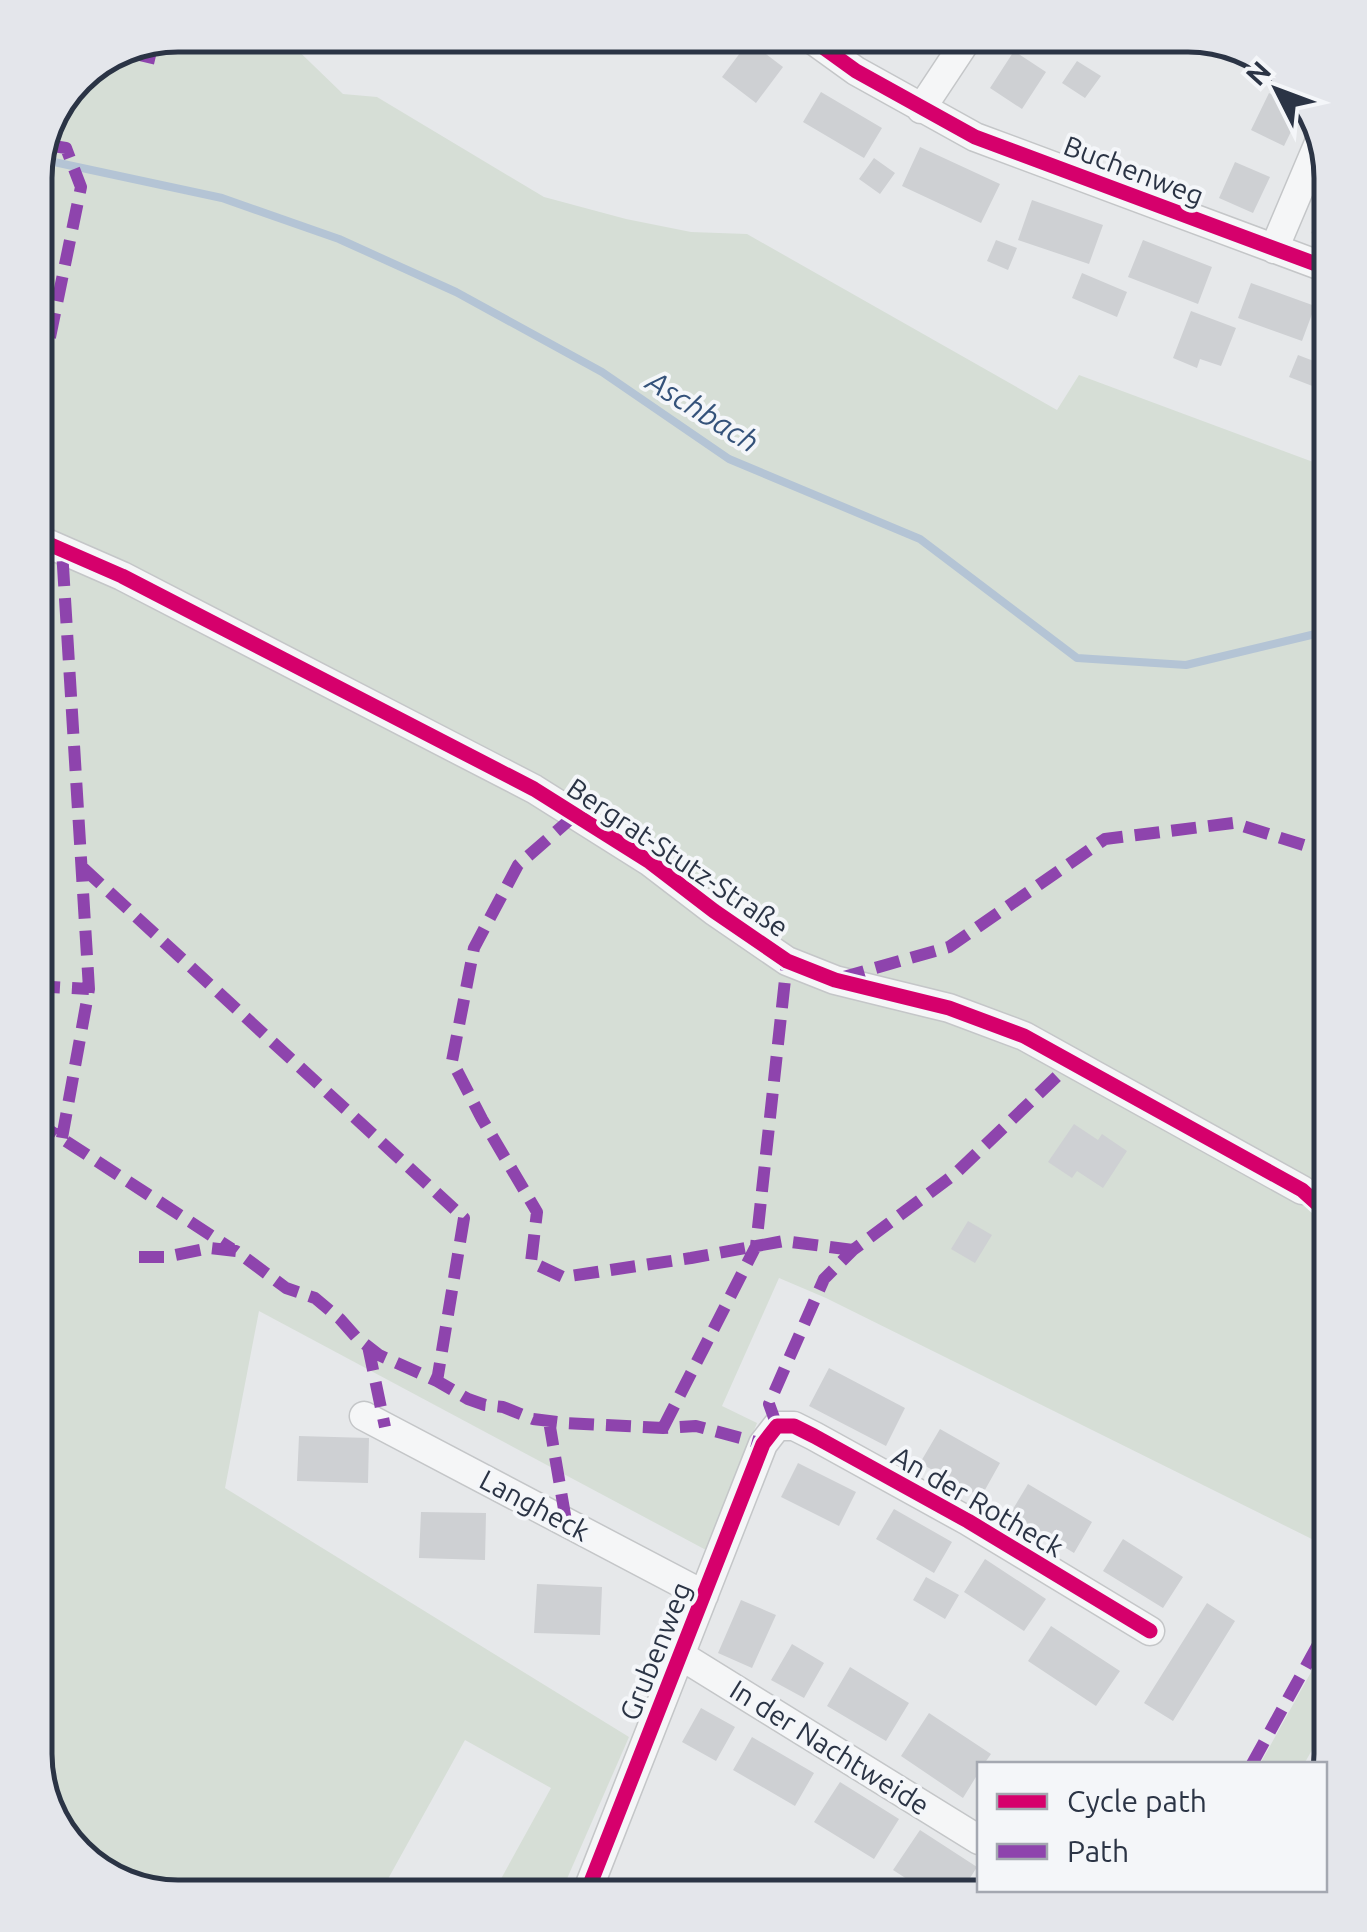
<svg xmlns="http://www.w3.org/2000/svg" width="1367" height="1932" font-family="Ubuntu,sans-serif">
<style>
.green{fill:#d6ded6}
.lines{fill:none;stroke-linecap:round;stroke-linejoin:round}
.stream{stroke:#b4c4d5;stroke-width:8}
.building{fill:#ced0d3}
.minor-casing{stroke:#c4c6c8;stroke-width:31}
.minor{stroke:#f5f6f7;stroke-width:28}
.quiet{stroke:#8e44ad;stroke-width:12;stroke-dasharray:25 12;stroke-linecap:butt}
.cycleway-casing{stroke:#f4f6f9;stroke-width:21}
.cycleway{stroke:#d6006c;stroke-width:15}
.labels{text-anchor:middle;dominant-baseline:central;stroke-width:8;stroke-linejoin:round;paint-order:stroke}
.street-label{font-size:28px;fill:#2b3445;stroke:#f4f6f9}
.water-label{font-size:30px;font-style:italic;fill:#34527a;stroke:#f4f6f9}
.rim{fill:none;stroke:#2b3445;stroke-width:5}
</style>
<rect width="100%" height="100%" fill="#e6e8ea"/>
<path class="green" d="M 179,35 L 282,35 L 343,94 L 377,97 L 544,197 L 626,219 L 691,232 L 747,234 L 1057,410 L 1079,375 L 1332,469 L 1332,1549 L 826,1298 L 779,1278 L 722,1406 L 757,1423 L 706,1550 L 259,1311 L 225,1488 L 629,1737 L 559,1897 L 491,1897 L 551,1788 L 465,1740 L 378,1897 L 170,1897 L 106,1877 L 55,1826 L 35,1753 L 35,169 L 84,71 Z
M 1330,1638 L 1332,1640 L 1332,1715 L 1304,1764 L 1260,1764 Z"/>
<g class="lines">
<path class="stream" d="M 40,159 L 222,198 L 339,239 L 456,292 L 602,372 L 729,459 L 920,539 L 1077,658 L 1186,665 L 1332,630"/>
</g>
<path class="building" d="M 682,35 L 708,35 L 695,48 Z
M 897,35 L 934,35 L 923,52 Z
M 1035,35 L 1064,35 L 1055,49 Z
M 749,41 L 783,67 L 756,103 L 722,77 Z
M 1014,51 L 1046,72 L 1022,109 L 990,88 Z
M 1077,61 L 1101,76 L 1085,98 L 1062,83 Z
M 821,92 L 882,128 L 864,158 L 803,122 Z
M 1269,93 L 1302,109 L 1284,146 L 1251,130 Z
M 920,147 L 1000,184 L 981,223 L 902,186 Z
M 874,158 L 895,173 L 880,194 L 859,179 Z
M 1235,162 L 1270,177 L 1253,213 L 1219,198 Z
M 1332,193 L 1332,244 L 1311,233 Z
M 1032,200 L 1103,225 L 1089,264 L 1018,240 Z
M 996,240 L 1017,248 L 1008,270 L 987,261 Z
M 1143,240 L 1212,267 L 1198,304 L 1128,277 Z
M 1082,273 L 1127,292 L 1117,317 L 1072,298 Z
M 1251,283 L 1315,306 L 1302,341 L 1238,318 Z
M 1191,311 L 1236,328 L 1221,366 L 1200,359 L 1197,368 L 1173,358 Z
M 1298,355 L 1332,368 L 1332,383 L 1328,392 L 1289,377 Z
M 1074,1124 L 1098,1140 L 1102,1134 L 1127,1151 L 1103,1188 L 1077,1171 L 1072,1178 L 1048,1162 Z
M 968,1221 L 992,1235 L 975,1263 L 951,1249 Z
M 829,1368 L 905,1408 L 886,1446 L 809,1406 Z
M 940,1429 L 1000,1463 L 981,1497 L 920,1463 Z
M 299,1436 L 369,1438 L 368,1483 L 297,1481 Z
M 798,1463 L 856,1492 L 839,1526 L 781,1497 Z
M 1028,1484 L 1092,1522 L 1074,1553 L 1010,1514 Z
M 894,1509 L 952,1542 L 934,1573 L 876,1539 Z
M 421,1512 L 486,1513 L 485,1560 L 419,1558 Z
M 1123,1539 L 1183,1577 L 1163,1608 L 1103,1571 Z
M 985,1559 L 1046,1599 L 1024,1631 L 964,1592 Z
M 926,1577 L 959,1595 L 945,1619 L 913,1600 Z
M 537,1584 L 602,1587 L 600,1635 L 534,1633 Z
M 741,1600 L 776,1615 L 752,1668 L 718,1653 Z
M 1207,1603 L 1235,1621 L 1173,1721 L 1144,1703 Z
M 1051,1626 L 1120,1671 L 1096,1706 L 1028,1661 Z
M 792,1644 L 824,1663 L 804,1698 L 771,1680 Z
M 850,1667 L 909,1703 L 886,1741 L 827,1706 Z
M 701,1708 L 735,1727 L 716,1761 L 682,1742 Z
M 929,1713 L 991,1754 L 984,1764 L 979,1764 L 979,1772 L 963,1798 L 901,1756 Z
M 752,1737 L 814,1773 L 795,1806 L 733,1770 Z
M 840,1782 L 899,1819 L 874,1859 L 814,1822 Z
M 920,1830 L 977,1867 L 958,1897 L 935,1897 L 893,1870 Z
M 673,1878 L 696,1897 L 657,1897 Z
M 990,1890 L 1011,1890 L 1022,1897 L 984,1897 Z
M 1153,1890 L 1185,1890 L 1194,1896 L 1148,1897 Z"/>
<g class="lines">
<g class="minor-casing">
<path id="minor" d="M 806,35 L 856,71 L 975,137 L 1332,270
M 921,109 L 970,35
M 1274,249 L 1321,138
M 35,538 L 122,576 L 534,789 L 650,862 L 714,911 L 787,961 L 835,980 L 949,1008 L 1024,1036 L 1302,1190
M 364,1416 L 704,1595
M 680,1655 L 979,1840
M 1053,1890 L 1064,1897
M 585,1897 L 763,1444 L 777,1426 L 794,1426 L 814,1436 L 968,1521 L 1150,1631"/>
</g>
<use href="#minor" class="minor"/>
<path class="quiet" d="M 131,53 L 165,61
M 35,410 L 81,187 L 66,148 L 47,145
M 575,815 L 518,865 L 474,948 L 452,1061 L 482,1119 L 537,1212 L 531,1262 L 563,1277 L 691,1258 L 784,1241 L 853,1250
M 82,867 L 464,1218 L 437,1381
M 840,978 L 949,947 L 1105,839 L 1233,823 L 1332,854
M 35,986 L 89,989
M 35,1121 L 232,1249
M 62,1138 L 89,989 L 62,550
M 139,1257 L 166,1257 L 210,1248 L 236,1251 L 286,1288 L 315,1298 L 340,1319 L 356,1337 L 379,1355 L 437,1381 L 468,1399 L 485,1405 L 503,1407 L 533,1419 L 566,1423 L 663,1428 L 696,1426 L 763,1444
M 368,1346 L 385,1427
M 549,1421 L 566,1521
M 777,1426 L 769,1404 L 824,1279 L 853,1250 L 955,1174 L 1072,1062
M 663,1428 L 756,1246 L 787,961
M 1252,1764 L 1332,1619"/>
<g class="cycleway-casing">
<path id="cycleway" d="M 806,35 L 856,71 L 975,137 L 1332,270
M 35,538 L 122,576 L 534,789 L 650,862 L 714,911 L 787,961 L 835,980 L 949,1008 L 1024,1036 L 1302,1190 L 1332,1217
M 585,1897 L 763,1444 L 777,1426 L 794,1426 L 814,1436 L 968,1521 L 1150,1631"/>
</g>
<use href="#cycleway" class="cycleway"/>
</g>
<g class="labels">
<g class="street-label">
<text transform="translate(1134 170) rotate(21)">Buchenweg</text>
<text transform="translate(678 857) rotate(34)">Bergrat-Stutz-Straße</text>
<text transform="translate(978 1501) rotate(30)">An der Rotheck</text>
<text transform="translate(535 1505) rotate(28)">Langheck</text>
<text transform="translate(655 1651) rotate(-68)">Grubenweg</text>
<text transform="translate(830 1747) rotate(32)">In der Nachtweide</text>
</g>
<g class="water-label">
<text transform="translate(703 411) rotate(32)">Aschbach</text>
</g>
</g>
<path d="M0 0H1367V1932H0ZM178 52H1188A126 126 0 0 1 1314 178V1754A126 126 0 0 1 1188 1880H178A126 126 0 0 1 52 1754V178A126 126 0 0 1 178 52Z" fill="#e4e6eb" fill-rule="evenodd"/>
<path class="rim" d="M178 52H1188A126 126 0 0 1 1314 178V1754A126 126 0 0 1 1188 1880H178A126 126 0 0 1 52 1754V178A126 126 0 0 1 178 52Z"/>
<rect x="977" y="1762" width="350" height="130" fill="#f4f6f9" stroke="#a4a8b1" stroke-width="2.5"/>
<rect x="997" y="1794" width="50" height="15" fill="#d6006c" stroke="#a4a8b1" stroke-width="2.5"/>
<text x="1067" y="1812" font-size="30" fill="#2b3445">Cycle path</text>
<rect x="997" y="1844" width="50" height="15" fill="#8e44ad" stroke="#a4a8b1" stroke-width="2.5"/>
<text x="1067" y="1862" font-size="30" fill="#2b3445">Path</text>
<g transform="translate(1277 90) rotate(312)" stroke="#f4f6f9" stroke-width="8" paint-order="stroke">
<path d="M0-8L18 38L0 25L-18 38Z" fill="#2b3445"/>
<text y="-15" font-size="28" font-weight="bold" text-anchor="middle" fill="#2b3445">N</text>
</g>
</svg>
